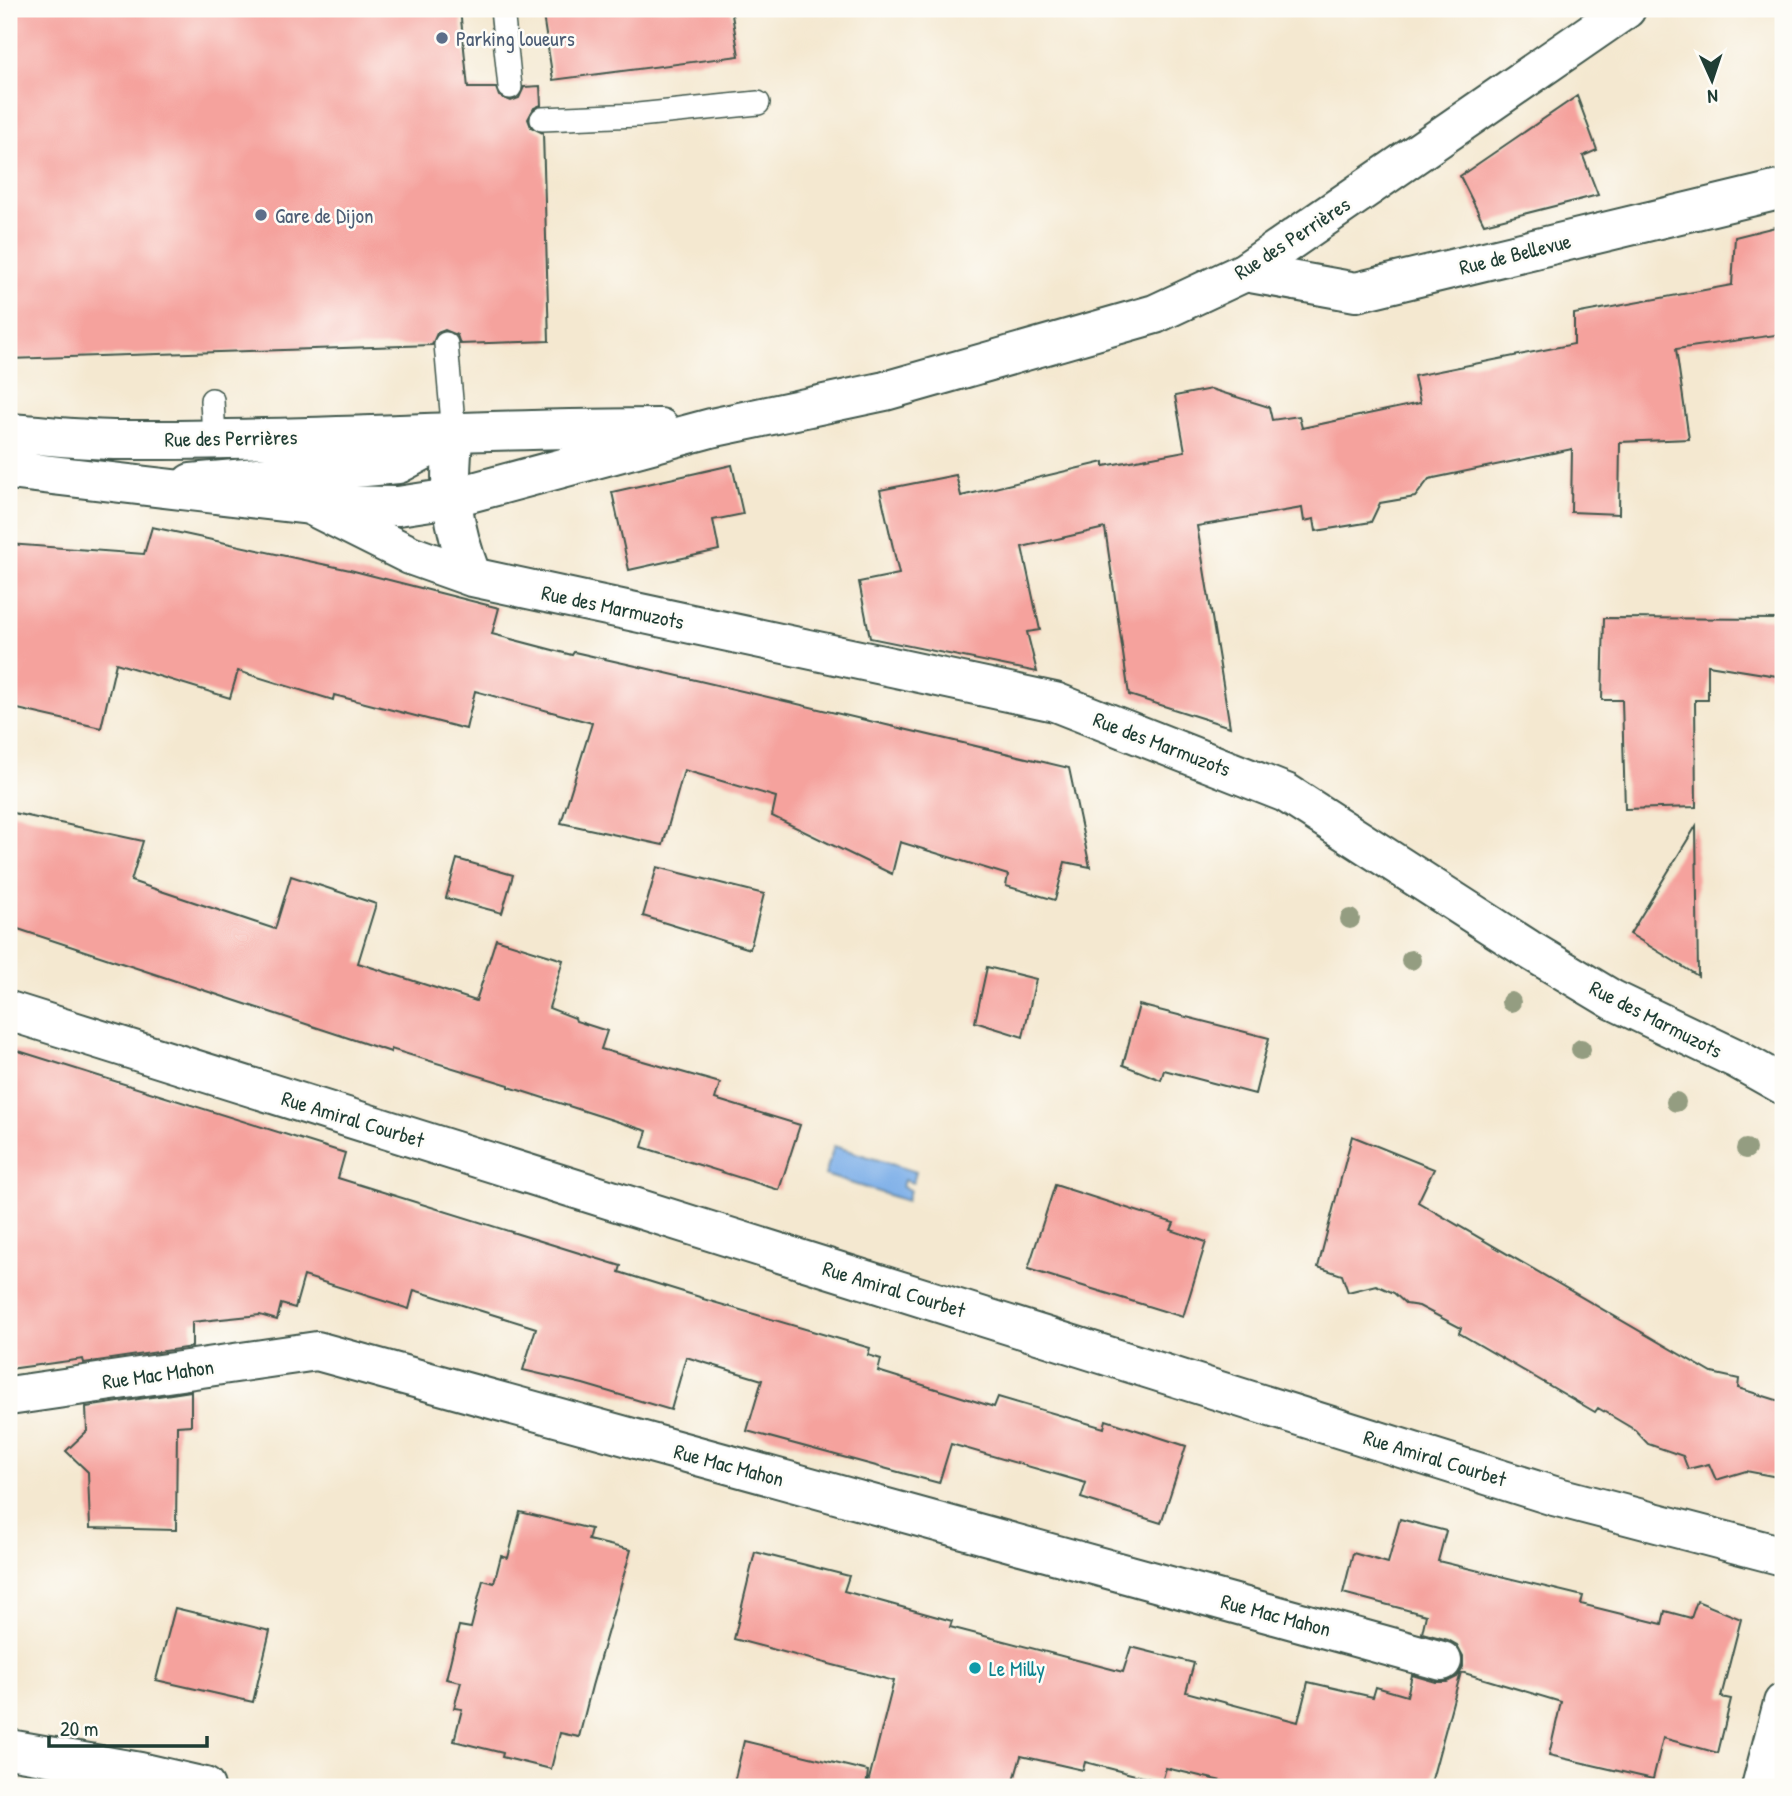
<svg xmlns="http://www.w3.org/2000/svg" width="1792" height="1796" font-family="'Patrick Hand',sans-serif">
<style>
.water{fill:#7baee8;stroke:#4d768e;stroke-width:2}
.building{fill:#f5a29d}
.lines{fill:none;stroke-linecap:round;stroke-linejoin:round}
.lane-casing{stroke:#3f574b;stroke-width:26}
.street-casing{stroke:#3f574b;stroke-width:42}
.secondary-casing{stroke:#3f574b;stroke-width:42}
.lane{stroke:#fff;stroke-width:23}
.street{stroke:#fff;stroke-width:38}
.secondary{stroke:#fff;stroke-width:38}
.tree{fill:#949d81}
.service-dot{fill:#5c6f8a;stroke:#fdfcf7;stroke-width:2.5}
.culture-dot{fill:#0f9aa8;stroke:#fdfcf7;stroke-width:2.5}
.labels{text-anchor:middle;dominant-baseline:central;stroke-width:5;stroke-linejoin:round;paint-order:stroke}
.service-label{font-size:21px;fill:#4e5e75;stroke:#fdfcf7;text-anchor:start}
.street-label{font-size:21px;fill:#1f3d34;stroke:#fdfcf7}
.culture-label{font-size:21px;fill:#0d838f;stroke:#fdfcf7;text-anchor:start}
</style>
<rect width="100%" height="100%" fill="#fdfcf7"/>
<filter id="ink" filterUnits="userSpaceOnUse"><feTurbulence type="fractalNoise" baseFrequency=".0143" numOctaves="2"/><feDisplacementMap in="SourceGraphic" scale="14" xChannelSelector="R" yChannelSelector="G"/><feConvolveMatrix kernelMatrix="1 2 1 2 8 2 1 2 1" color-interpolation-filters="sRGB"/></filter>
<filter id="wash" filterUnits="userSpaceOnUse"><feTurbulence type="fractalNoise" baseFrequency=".00686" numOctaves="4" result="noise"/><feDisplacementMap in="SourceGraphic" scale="28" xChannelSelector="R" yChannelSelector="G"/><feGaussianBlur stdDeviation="1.57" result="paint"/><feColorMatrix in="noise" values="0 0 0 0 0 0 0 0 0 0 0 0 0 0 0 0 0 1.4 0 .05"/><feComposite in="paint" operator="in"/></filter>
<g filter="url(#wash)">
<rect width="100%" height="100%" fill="#f4e8d0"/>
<path class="water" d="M 834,1146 L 916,1172 L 913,1183 L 904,1180 L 902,1187 L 910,1190 L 907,1201 L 825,1175 Z"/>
<g id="blocks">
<path class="building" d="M 9,9 L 460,9 L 468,88 L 496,88 L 499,96 L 511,101 L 519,98 L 524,87 L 540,86 L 541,105 L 534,108 L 528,119 L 531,127 L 543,133 L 549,341 L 460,344 L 457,335 L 445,330 L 437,333 L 432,345 L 9,359 Z
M 542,9 L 731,9 L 739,56 L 553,80 Z
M 1577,96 L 1597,150 L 1583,156 L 1598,195 L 1484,224 L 1460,176 Z
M 1783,225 L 1783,334 L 1676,349 L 1689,439 L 1620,442 L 1619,514 L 1571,512 L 1572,449 L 1429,479 L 1415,497 L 1380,503 L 1371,522 L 1316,531 L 1314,519 L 1304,521 L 1302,508 L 1197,526 L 1230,727 L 1129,695 L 1105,528 L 1022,547 L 1040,630 L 1027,632 L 1037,672 L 870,638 L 859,582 L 899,574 L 880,490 L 956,475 L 961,496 L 1104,462 L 1104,466 L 1185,451 L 1175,396 L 1211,389 L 1269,407 L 1272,420 L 1299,416 L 1302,428 L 1420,403 L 1414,376 L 1574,344 L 1574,314 L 1732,285 L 1735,237 Z
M 732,465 L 743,514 L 713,520 L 719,550 L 629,570 L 612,492 Z
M 152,527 L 350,570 L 499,608 L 492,634 L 572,655 L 574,652 L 636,666 L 1069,768 L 1090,867 L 1065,862 L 1055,900 L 1006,886 L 1008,875 L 900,842 L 892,874 L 772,816 L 776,797 L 684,770 L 663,845 L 561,823 L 592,723 L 475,691 L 466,729 L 334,695 L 333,700 L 238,671 L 230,698 L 116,663 L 101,728 L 9,707 L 9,544 L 144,554 Z
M 1604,618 L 1783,619 L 1783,677 L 1708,665 L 1708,700 L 1695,700 L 1696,807 L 1625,809 L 1622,700 L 1602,700 Z
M 9,812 L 143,841 L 131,881 L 275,929 L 291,876 L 376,904 L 358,963 L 476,1001 L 496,939 L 563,960 L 549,1008 L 575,1018 L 576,1021 L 607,1031 L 601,1049 L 720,1083 L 715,1099 L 800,1125 L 779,1190 L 642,1147 L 647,1131 L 509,1087 L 509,1085 L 391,1049 L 391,1052 L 9,926 Z
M 1696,826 L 1698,976 L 1630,934 Z
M 457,859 L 513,875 L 502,913 L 446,898 Z
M 657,867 L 764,894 L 750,949 L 643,916 Z
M 987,967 L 1036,979 L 1023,1037 L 975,1022 Z
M 1139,1005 L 1269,1038 L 1255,1094 L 1164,1070 L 1161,1080 L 1123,1065 Z
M 9,1048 L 345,1153 L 338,1178 L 621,1266 L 619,1272 L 703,1298 L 703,1299 L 870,1348 L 868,1355 L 881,1359 L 878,1371 L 994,1407 L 998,1397 L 1104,1428 L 1106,1420 L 1186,1446 L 1161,1523 L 1081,1498 L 1086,1483 L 951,1444 L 939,1483 L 747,1431 L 762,1380 L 686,1357 L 671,1410 L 583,1384 L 523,1370 L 536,1328 L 414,1290 L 409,1309 L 304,1276 L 295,1308 L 281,1304 L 277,1320 L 260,1315 L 192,1322 L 192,1347 L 84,1363 L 83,1359 L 9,1369 Z
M 1352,1136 L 1434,1169 L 1418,1202 L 1712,1373 L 1739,1379 L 1738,1388 L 1783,1402 L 1783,1478 L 1746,1471 L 1716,1480 L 1709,1464 L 1688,1469 L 1683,1456 L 1648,1444 L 1635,1430 L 1598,1408 L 1595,1412 L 1459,1333 L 1461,1328 L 1419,1306 L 1406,1304 L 1394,1293 L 1376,1285 L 1348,1292 L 1342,1275 L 1318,1267 Z
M 1055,1185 L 1174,1223 L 1171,1230 L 1206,1242 L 1183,1317 L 1028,1269 Z
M 191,1391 L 191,1425 L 177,1426 L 176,1530 L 90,1528 L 88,1472 L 66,1451 L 87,1431 L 86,1407 Z
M 520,1512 L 591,1529 L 588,1540 L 631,1550 L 592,1686 L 579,1737 L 560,1733 L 551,1769 L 502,1757 L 503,1753 L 454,1741 L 462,1709 L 454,1708 L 461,1682 L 446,1679 L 459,1626 L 471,1628 L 483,1580 L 494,1583 L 501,1556 L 508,1558 Z
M 1400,1519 L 1446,1531 L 1438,1561 L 1583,1596 L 1581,1604 L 1662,1624 L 1665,1611 L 1691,1618 L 1697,1601 L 1741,1619 L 1721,1697 L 1731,1699 L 1718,1753 L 1663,1738 L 1653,1779 L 1549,1755 L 1561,1702 L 1461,1672 L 1430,1787 L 1247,1787 L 1166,1768 L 1162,1782 L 1085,1762 L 1083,1770 L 1021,1756 L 1012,1787 L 867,1787 L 894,1681 L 734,1639 L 755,1552 L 849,1576 L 844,1591 L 952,1621 L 950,1627 L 1123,1672 L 1131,1647 L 1194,1663 L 1186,1692 L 1298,1722 L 1308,1682 L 1373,1697 L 1376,1687 L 1407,1696 L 1412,1675 L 1436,1682 L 1447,1682 L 1457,1677 L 1463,1667 L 1463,1656 L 1457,1645 L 1448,1640 L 1422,1633 L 1426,1615 L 1343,1593 L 1353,1553 L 1388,1563 Z
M 175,1608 L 270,1631 L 253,1702 L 156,1680 Z
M 744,1741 L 868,1771 L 866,1787 L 733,1787 Z"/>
</g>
</g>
<g filter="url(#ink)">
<use href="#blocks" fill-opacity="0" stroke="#3f574b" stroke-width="2"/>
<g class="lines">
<g class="lane-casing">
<path id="lane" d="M 502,9 L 510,87
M 542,119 L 638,115 L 758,103
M 446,344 L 454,434
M 212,400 L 214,438"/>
</g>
<g class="street-casing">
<path id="street" d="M 1245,272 L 1356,292 L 1783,189
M 454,434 C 447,488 452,525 472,577
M 191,483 L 398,464 L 454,434
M 310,505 L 410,555 L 472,577 L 1055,702 L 1286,793 L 1528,949 L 1613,1000 L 1735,1058 L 1783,1085
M 9,1011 L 1554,1496 L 1783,1556
M 9,1396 L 317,1351 L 1442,1661
M 9,1749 L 140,1772 L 205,1787
M 1761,1787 L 1783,1703"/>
</g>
<g class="secondary-casing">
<path id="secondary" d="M 9,433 C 46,435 83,440 120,440 C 300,441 480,428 660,428
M 9,470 L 310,505 L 398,506 L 451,498 L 711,428 L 885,391 L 1155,314 L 1245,272 L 1626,9"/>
</g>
<use href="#lane" class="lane"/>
<use href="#street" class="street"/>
<use href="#secondary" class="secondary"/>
</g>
<g class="tree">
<circle cx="1350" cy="919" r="10"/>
<circle cx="1411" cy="960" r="10"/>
<circle cx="1511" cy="1002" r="10"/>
<circle cx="1581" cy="1049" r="10"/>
<circle cx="1676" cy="1102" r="10"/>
<circle cx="1746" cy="1149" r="10"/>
</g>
</g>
<g class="service-dot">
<circle cx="442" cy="38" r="7"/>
<circle cx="261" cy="215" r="7"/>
</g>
<circle class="culture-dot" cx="975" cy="1668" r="7"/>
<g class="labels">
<g class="service-label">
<text x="456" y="38">Parking loueurs</text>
<text x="275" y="215">Gare de Dijon</text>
</g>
<g class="street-label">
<text transform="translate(1292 238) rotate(-33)">Rue des Perrières</text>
<text transform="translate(1515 254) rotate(-14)">Rue de Bellevue</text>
<text transform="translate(231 438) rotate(-1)">Rue des Perrières</text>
<text transform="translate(613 607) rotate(12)">Rue des Marmuzots</text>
<text transform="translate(1162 744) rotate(21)">Rue des Marmuzots</text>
<text transform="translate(1656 1019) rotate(27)">Rue des Marmuzots</text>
<text transform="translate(353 1119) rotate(17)">Rue Amiral Courbet</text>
<text transform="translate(894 1289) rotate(17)">Rue Amiral Courbet</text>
<text transform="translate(158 1374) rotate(-8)">Rue Mac Mahon</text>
<text transform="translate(1435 1458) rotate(17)">Rue Amiral Courbet</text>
<text transform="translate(729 1465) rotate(15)">Rue Mac Mahon</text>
<text transform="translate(1276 1615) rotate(15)">Rue Mac Mahon</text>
</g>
<g class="culture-label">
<text x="989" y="1668">Le Milly</text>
</g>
</g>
<rect width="1792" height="1796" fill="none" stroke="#fdfcf7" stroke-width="35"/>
<g transform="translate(1712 80) rotate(177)" stroke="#fdfcf7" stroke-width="5" paint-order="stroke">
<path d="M0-5L12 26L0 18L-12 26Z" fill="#1f3d34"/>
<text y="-10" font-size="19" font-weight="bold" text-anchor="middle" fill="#1f3d34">N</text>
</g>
<path d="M49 1736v10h158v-10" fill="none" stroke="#1f3d34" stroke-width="3.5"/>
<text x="60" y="1736" font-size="21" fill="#1f3d34" stroke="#fdfcf7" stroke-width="5" paint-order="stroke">20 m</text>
</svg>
